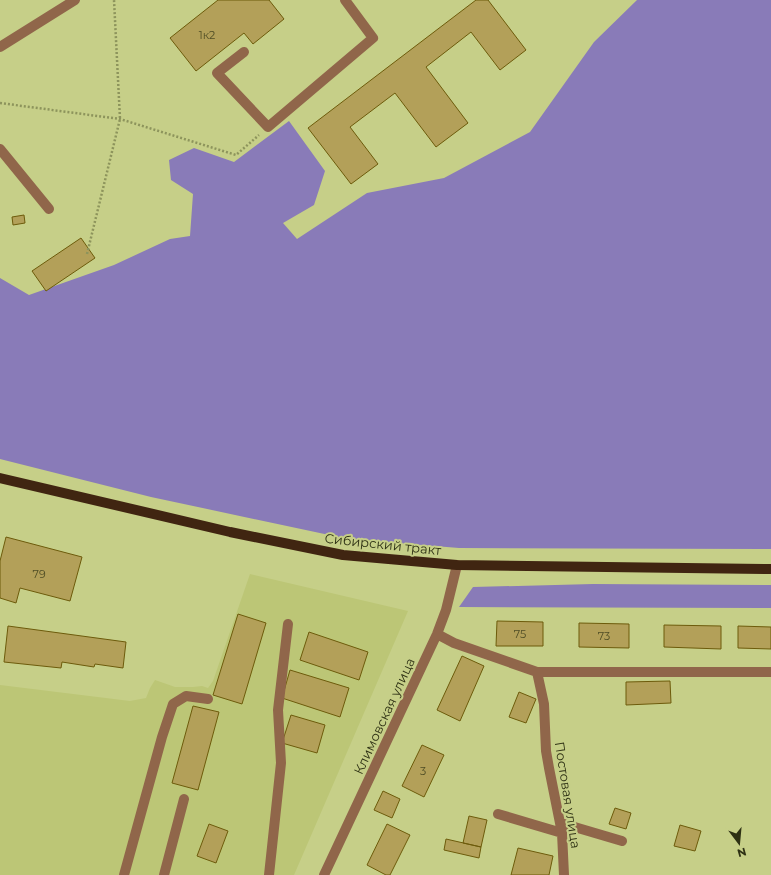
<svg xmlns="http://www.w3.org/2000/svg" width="771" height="875" font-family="Montserrat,sans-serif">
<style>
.built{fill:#bcc676}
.forest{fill:#897bb8}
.building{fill:#b3a059;stroke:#6d5b0b}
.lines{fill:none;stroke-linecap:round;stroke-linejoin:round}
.path{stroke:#8d945c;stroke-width:2.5;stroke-dasharray:2 2;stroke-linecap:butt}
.minor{stroke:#90664a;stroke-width:10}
.major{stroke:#402511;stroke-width:10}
.labels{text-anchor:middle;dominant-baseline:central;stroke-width:4;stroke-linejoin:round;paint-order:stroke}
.number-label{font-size:11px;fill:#4f4d25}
.street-label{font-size:13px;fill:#2e3114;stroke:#c6cf88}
</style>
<rect width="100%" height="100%" fill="#c6cf88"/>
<path class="built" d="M 250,574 L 408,611 L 294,875 L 0,875 L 0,685 L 130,701 L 146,698 L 150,688 L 155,680 L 175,687 L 193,687 L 202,686 L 208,688 L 213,681 Z"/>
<path class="forest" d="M 637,0 L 771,0 L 771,549 L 459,548 L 348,539 L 151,497 L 0,459 L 0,278 L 29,295 L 114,265 L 170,239 L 190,236 L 193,194 L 171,180 L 169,160 L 194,148 L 234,162 L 289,121 L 325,171 L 314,205 L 283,223 L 297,239 L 367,193 L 444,178 L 530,132 L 594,42 Z
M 593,584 L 771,585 L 771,608 L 459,607 L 473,587 Z"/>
<path class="building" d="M 218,0 L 269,0 L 284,19 L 253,44 L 244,33 L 196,71 L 170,38 Z
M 476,0 L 488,0 L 526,50 L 500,70 L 471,32 L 426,67 L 468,123 L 436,147 L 395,93 L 350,127 L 378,164 L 351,184 L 308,128 Z
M 24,215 L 25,223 L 13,225 L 12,217 Z
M 81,238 L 95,258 L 46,291 L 32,271 Z
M 6,537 L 82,557 L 70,601 L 20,588 L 16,603 L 0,598 L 0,561 Z
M 238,614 L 266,623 L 242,704 L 213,695 Z
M 497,621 L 543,622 L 543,646 L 496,646 Z
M 579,623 L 629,624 L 629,648 L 579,647 Z
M 664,625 L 721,626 L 721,649 L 664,647 Z
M 8,626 L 126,642 L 123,668 L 95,664 L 94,667 L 62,662 L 61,668 L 4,662 Z
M 738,626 L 771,627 L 771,649 L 738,648 Z
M 309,632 L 368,652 L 359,680 L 300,660 Z
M 462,656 L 484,666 L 460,721 L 437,710 Z
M 290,670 L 349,688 L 340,717 L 282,698 Z
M 670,681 L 671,703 L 626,705 L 626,682 Z
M 519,692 L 536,699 L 526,723 L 509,717 Z
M 193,706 L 219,712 L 198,790 L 172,783 Z
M 291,715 L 325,725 L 317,753 L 282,743 Z
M 422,745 L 444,755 L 424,797 L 402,786 Z
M 383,791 L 400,799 L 392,818 L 374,810 Z
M 615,808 L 631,813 L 626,829 L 609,824 Z
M 469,816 L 487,820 L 481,847 L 463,843 Z
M 209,824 L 228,831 L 216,863 L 197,856 Z
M 387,824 L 410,835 L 390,875 L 386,875 L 367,865 Z
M 680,825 L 701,831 L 695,851 L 674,846 Z
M 446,839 L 481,847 L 479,858 L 444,850 Z
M 518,848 L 553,856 L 549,875 L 511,875 Z"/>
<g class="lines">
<path class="path" d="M 0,103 L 120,119 L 236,155 L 259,135
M 87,254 L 120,119 L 114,0"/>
<path class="minor" d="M 0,47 L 75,0
M 244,52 L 217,73 L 268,127 L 373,38 L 345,0
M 0,149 L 49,209
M 437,634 L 454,643 L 537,672 L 771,672
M 537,672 L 544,704 L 546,751 L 549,768 L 562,833 L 564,875
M 498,814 L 562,833
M 561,823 L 622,841
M 124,875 L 162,737 L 173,704 L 186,696 L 208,699
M 164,875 L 184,799
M 269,875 L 281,763 L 278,710 L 288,624
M 324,875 L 437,634 L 446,610 L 457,565"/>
<path class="major" d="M 0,478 L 230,532 L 343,555 L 457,565 L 771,569"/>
</g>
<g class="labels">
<g class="number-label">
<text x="207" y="35">1к2</text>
<text x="39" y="574">79</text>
<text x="520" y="634">75</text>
<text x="604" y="636">73</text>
<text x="423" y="771">3</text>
</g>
<g class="street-label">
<text transform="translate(383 544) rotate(6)">Сибирский тракт</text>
<text transform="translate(384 716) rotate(-65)">Климовская улица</text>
<text transform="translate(568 795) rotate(81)">Постовая улица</text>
</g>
</g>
<g transform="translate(739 843) rotate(164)" stroke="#c6cf88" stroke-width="3" paint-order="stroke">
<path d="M0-3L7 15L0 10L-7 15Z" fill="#2e3114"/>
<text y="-6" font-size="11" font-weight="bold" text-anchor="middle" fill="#2e3114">N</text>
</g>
</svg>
